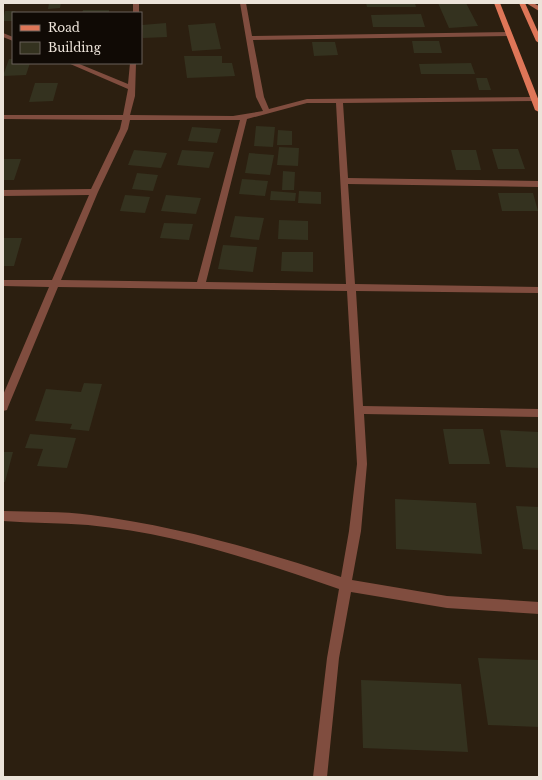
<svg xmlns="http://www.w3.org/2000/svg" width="542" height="780" font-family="'Libre Baskerville',serif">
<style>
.building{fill:#34321f}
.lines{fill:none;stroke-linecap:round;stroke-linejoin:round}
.street{fill:#804d3f;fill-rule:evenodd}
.secondary{fill:#b5644e;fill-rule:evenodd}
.primary{fill:#de7658;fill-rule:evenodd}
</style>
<rect width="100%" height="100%" fill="#2c1f10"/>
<path class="building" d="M 49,3 L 61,3 L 60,8 L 48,9 Z
M 366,3 L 415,3 L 416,7 L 367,7 Z
M 438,3 L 466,3 L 478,26 L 449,28 Z
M 83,10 L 109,10 L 109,13 L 82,13 Z
M 5,11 L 16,11 L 13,13 L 12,21 L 3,21 Z
M 421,14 L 425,27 L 373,27 L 371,15 Z
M 166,23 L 167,37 L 143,38 L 142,25 Z
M 215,23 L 221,49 L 192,51 L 188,25 Z
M 412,41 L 439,41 L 442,53 L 414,53 Z
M 312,42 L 335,42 L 338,55 L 314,56 Z
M 184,56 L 222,56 L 222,63 L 232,63 L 235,76 L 187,78 Z
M 9,59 L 13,59 L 13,63 L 30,63 L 26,75 L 3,76 Z
M 471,63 L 475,74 L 421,74 L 419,64 Z
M 476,78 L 487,78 L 491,90 L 479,90 Z
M 35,83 L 58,83 L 53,101 L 29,102 Z
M 256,126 L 275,127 L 273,147 L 254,146 Z
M 192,127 L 221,129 L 217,143 L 188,141 Z
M 278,130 L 292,131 L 292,145 L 277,145 Z
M 279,147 L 299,148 L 298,166 L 277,165 Z
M 492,149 L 518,149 L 525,169 L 498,169 Z
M 134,150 L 167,153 L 161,168 L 128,165 Z
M 182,150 L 214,152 L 209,168 L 177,165 Z
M 451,150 L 476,150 L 481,170 L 456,170 Z
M 249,153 L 274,155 L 270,175 L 245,173 Z
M 3,159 L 21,159 L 14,180 L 3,180 Z
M 283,171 L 295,172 L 294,190 L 282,190 Z
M 137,173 L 158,175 L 153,191 L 132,189 Z
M 242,179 L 268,181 L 265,196 L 239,194 Z
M 271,191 L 296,193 L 295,201 L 270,200 Z
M 299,191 L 321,192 L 321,204 L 298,203 Z
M 498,193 L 533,193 L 538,211 L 502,211 Z
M 125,195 L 150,197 L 145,213 L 120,211 Z
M 166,195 L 201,198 L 196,214 L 161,211 Z
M 235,216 L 264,218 L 259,240 L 230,237 Z
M 279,220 L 308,221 L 308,240 L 278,239 Z
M 164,223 L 193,224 L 189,240 L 160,238 Z
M 3,238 L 22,238 L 14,266 L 3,266 Z
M 223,245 L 257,247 L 253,272 L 218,269 Z
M 282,252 L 313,252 L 313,272 L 281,271 Z
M 84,383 L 102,384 L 89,431 L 70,429 L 72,424 L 35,421 L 46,389 L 81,392 Z
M 443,429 L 483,429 L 490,464 L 449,464 Z
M 500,430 L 539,432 L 539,468 L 506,467 Z
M 30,434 L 76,438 L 67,468 L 37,466 L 43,449 L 25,448 Z
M 3,452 L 13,452 L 5,482 L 3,482 Z
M 395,499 L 476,503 L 482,554 L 396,549 Z
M 516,506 L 539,507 L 539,550 L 523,549 Z
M 478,658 L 539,660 L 539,727 L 488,725 Z
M 361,680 L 461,684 L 468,752 L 363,748 Z"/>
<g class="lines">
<path class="street" d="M 133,3 L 139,3 L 139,13 L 133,13 Z
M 240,3 L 246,3 L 252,36 L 509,32 L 512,34 L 509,36 L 253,40 L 264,97 L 269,109 L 307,99 L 535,97 L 539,99 L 535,101 L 343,103 L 348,178 L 539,181 L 539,187 L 348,184 L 355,284 L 539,287 L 539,293 L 356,291 L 363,406 L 539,409 L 539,417 L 364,414 L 367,464 L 361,531 L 352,580 L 447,596 L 539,602 L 539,614 L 447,608 L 351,592 L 339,658 L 327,777 L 313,777 L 327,658 L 339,589 C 258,561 174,533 88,525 C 60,523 31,523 3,521 L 3,511 C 32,512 62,511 91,515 C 177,526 259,550 341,577 L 349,531 L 357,464 L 347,291 L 58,287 L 8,407 L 7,410 L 3,411 L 3,395 L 49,287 L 3,286 L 3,280 L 52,280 L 89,195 L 3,196 L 3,190 L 91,189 L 120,129 L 122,120 L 3,119 L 3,115 L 123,115 L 128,89 L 68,63 L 77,63 L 128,84 L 130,63 L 136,63 L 135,96 L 130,115 L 233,116 L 263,111 L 256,97 ZM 307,103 L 336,103 L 346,284 L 206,282 L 247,119 ZM 130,120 L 240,120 L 197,282 L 61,280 L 98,192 L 128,129 Z
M 3,33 L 13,37 L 13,41 L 3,37 Z"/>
<path class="secondary" d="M 526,3 L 533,3 L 539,6 L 539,11 Z"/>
<path class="primary" d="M 494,3 L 500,3 L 539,101 L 539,112 L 535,110 Z
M 519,3 L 525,3 L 539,34 L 539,43 L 536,41 Z"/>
</g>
<rect width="542" height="780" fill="none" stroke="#ece3d9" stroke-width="8"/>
<rect x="12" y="12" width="130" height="52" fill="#100a05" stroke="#68615a"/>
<rect x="20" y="25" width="20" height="6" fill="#de7658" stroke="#68615a"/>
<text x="48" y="32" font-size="12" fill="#ece3d9">Road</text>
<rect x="20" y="42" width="20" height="12" fill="#34321f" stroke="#68615a"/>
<text x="48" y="52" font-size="12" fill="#ece3d9">Building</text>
</svg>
